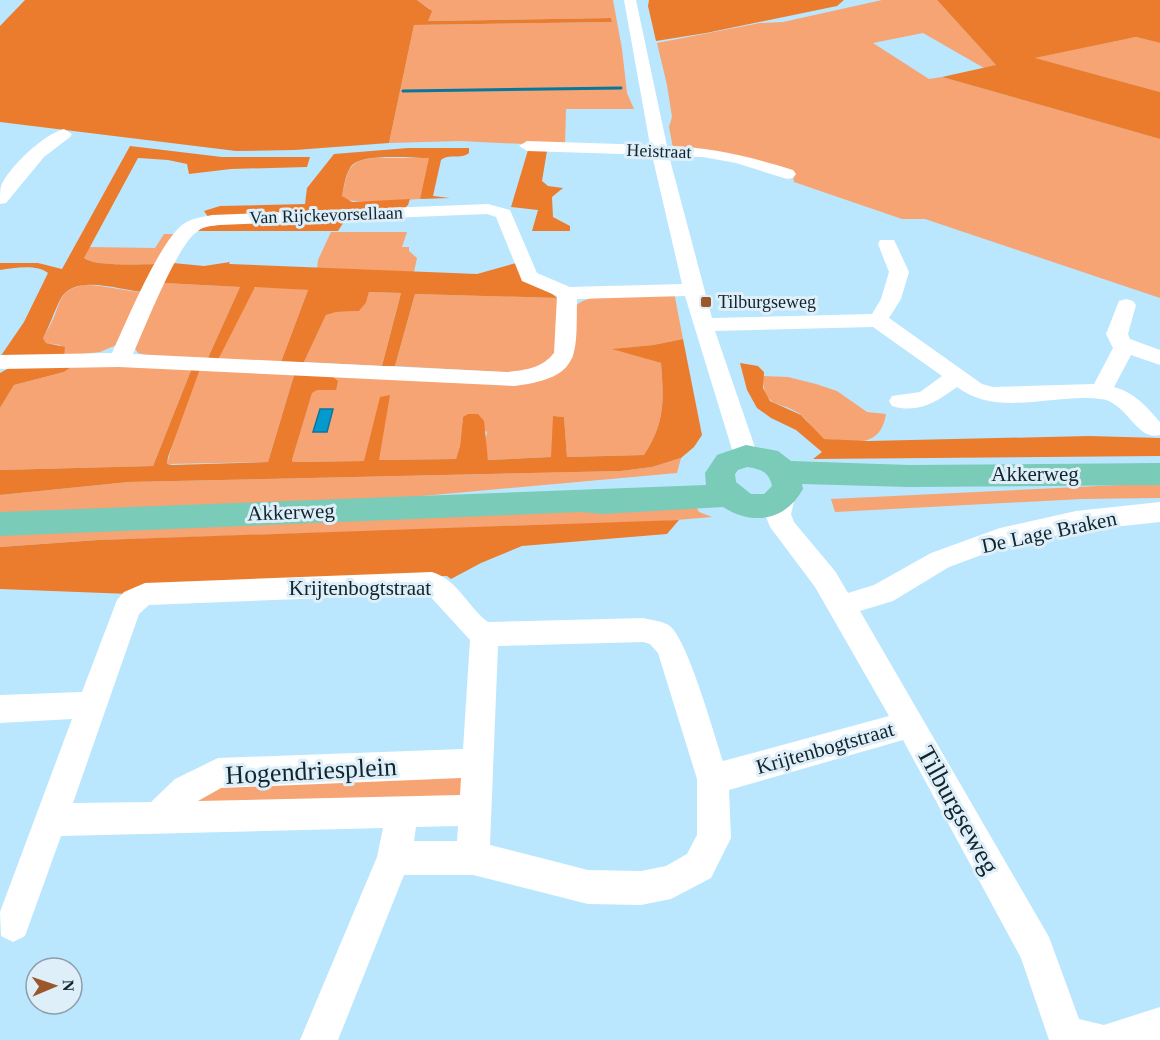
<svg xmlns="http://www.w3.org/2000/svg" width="1160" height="1040" font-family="'Times New Roman',serif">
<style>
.green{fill:#f6a473}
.forest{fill:#eb7c2e}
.water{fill:#049acd;stroke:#08779d;stroke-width:1.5}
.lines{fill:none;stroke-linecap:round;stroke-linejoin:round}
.stream{stroke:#08779d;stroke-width:3}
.minor{fill:#fff;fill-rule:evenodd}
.major{fill:#7acbb7;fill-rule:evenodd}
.poi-dot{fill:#9b562a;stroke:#deeff9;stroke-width:2}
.labels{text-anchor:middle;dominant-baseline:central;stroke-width:6;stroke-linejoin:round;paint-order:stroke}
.far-street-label{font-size:18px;fill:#12242c;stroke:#deeff9}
.far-poi-label{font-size:18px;fill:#12242c;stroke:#deeff9;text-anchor:start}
.street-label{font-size:21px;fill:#12242c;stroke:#deeff9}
.near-street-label{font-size:26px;fill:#12242c;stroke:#deeff9}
</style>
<rect width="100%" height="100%" fill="#bae7fe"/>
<path class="green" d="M 417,0 L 613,0 L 622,49 L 627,93 L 634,109 L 566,109 L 565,146 L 460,141 L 389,143 L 414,25 L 612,22 L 611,18 L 427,21 L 430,9 Z
M 882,0 L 937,0 L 997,66 L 984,68 L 923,33 L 873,43 L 929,79 L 942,77 L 1160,139 L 1160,298 L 925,219 L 902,219 L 794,182 L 792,172 L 673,148 L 669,127 L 672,117 L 667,85 L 657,43 L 760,23 L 783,22 Z
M 1136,37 L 1160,43 L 1160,92 L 1034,58 Z
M 374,158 L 430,158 L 420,199 L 366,202 L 345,200 L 342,196 C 348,172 346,161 374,158 Z
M 331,232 L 407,232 L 402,247 L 409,247 L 409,251 L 417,258 L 414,272 L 317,269 L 318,260 Z
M 164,234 L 178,234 L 160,264 C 143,264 97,267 84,258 L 89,247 L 155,248 Z
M 164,283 L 240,287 L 207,360 L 146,355 L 138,353 L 134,347 Z
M 84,285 C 106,285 125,292 147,292 L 121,343 L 100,352 L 64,356 L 60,345 L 46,343 L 43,338 C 47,331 51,324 54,317 C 62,297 61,290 84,285 Z
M 262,286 L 308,290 L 281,362 L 217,361 L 253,288 Z
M 369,292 L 401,293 L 382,366 L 304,362 L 326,315 L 335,312 L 359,311 L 366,303 Z
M 674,292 L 683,339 L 653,345 L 614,349 L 661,363 C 664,401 665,423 644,455 L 567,457 L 564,417 L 553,416 L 553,453 L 552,457 L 488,460 L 485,442 L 487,432 L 463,417 L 460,446 L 456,459 L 379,460 L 378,457 L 368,453 L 364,461 L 358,461 L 293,462 L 292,460 L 312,392 L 316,390 L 334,390 L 327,372 L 448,380 L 561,370 L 573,357 L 575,307 C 588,290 652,293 674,292 Z
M 415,294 L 557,298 L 558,348 L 549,363 L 519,373 L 395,366 Z
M 74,365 L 192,368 L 153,466 L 0,470 L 0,408 L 14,385 L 64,372 Z
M 200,369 L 295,372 L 268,462 L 167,464 L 177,427 Z
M 763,376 L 788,377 L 816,384 L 837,391 L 867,412 L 886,414 C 880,451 852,440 823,439 C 815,432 808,420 800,414 C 779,400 763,409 763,376 Z
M 681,458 L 677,473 L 356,502 L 0,519 L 0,495 L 129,482 L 621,471 L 652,467 Z
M 1160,483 L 1160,498 L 1082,499 L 835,512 L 831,499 Z
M 693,500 L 699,512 L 712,517 L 641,523 L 98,540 L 0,547 L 0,534 Z
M 465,776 L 466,790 L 458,796 L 194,804 L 199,788 Z"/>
<path class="forest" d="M 25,0 L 417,0 L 432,11 L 428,21 L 611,18 L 612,22 L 414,25 L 389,143 L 295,150 L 236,151 L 0,122 L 0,26 Z
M 649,0 L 844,0 L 837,6 L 706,33 L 656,41 L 648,6 Z
M 937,0 L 1160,0 L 1160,43 L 1136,37 L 1035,58 L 1160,92 L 1160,139 L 942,77 L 996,65 Z
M 130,146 L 222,157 L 310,157 L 307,167 L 231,169 L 189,174 L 187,164 L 168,160 L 138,158 L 84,258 C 96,267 143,264 160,264 L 147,292 C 123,292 74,271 60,300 C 54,312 50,325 43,338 L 46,343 L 65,347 L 64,356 L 0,357 L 24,322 L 48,273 C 37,264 14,268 0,270 L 0,263 L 38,263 L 62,269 Z
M 408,148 L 469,148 L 469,153 C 460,160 450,153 441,160 L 433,196 L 450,198 L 420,199 L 429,158 C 413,158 357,152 350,168 C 345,176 344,187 342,196 L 352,202 L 410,199 L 408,205 L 405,208 L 209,218 L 204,211 L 220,206 L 305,204 L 307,188 L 334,154 Z
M 528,150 L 547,151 L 542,181 L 548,186 L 563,188 L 552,197 L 553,217 L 570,226 L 570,231 L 532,231 L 538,210 L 511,207 Z
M 347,217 L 338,231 L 192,231 L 213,223 Z
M 230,262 L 229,264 L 477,274 L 516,263 L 557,298 L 415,294 L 395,366 L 382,366 L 401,293 L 369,292 L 366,303 L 359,311 L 336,312 L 326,315 L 304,362 L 281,362 L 308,290 L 255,287 L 221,354 L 217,361 L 207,360 L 240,287 L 164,283 L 173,263 L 204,266 Z
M 683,339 L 702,435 L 694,447 L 681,458 L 652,467 L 621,471 L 129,482 L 0,495 L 0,470 L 153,466 L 192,368 L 200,369 L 168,457 L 167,464 L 172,465 L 268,462 L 295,372 L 327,372 L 338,381 L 336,390 L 317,390 L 312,393 L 292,460 L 293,462 L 364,461 L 380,397 L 390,395 L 379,460 L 456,459 L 460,446 L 463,417 L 468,414 L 478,414 L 484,421 L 488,460 L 551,457 L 553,416 L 564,417 L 567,457 L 644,455 C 665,423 664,401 661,363 L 612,349 L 653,345 Z
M 740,363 L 758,366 L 764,372 L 763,388 L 770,401 L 801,415 L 824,439 L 868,441 L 1089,436 L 1160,438 L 1160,456 L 813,459 L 822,452 L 796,430 L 771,418 L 757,408 L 747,390 Z
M 74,365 L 64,372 L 14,385 L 0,408 L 0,373 L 9,368 Z
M 679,520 L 667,534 L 522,546 L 481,563 L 451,579 L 447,576 L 440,576 L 130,594 L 0,589 L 0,547 L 98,540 Z"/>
<path class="water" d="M 320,409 L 333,409 L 327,432 L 313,432 Z"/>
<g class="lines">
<path class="stream" d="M 403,91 L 621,88"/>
<path class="minor" d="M 624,0 L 636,0 L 667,146 C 712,147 751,157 793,170 L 796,174 L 793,178 L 787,179 L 736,163 L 703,157 L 669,156 L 712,318 L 872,314 L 881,299 L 889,272 L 878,244 L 880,240 L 894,240 L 896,244 L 909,272 L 901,299 L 889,318 L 982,384 L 993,387 L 1094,384 L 1113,348 L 1106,334 L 1119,301 L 1126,299 L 1133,301 L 1136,305 L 1128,334 L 1130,339 L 1160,350 L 1160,365 L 1131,355 L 1114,387 C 1135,393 1146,406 1160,422 L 1160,435 C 1137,442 1127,402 1101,399 C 1054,393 998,418 957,387 C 936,402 919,414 892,406 L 889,401 L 892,396 L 920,392 L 942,376 L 873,327 L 715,331 L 758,456 L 754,462 L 746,465 L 738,462 L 734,456 L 685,296 L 577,299 C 576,356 582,377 515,386 L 119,367 L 0,369 L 0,355 L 112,353 C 125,325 161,237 185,223 C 193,218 203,217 212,215 L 488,204 L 510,210 L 537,273 L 570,287 L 682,284 L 652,155 L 527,151 L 519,146 L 527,141 L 650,145 ZM 487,214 L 496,217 L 522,281 L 557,296 L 554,353 C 542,368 526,370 507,372 L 133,354 C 145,328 177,244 198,231 C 204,226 212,226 220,225 Z
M 64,129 L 72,134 L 70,137 L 44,157 L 6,203 L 0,204 C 0,199 0,190 1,186 C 9,167 44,134 64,129 Z
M 783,488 L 792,490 L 795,497 L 791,514 L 794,522 L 835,571 L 848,593 L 874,585 L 931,553 L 1000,528 L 1076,511 L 1160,502 L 1160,522 L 1076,531 L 1003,547 L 949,567 L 893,601 L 860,611 L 1049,937 L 1079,1019 L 1104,1025 L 1160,1007 L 1160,1040 L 1049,1040 L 1021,958 L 903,740 L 729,790 L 731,838 L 711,878 L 671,899 L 641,905 L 588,904 L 473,875 L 404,875 L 338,1040 L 300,1040 L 377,857 L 383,828 L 61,836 L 25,936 L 13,942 L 1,936 L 0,912 L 72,719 L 0,723 L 0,695 L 82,692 L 117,600 L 124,592 L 145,583 L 432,572 C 459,581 467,606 488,622 L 643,618 C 651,620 663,621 670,626 C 688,641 714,734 723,761 L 889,716 L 815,587 L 770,527 L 765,514 L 774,490 ZM 428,594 L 470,640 L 463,749 L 218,758 L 175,779 L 151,802 L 73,803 L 139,614 L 149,605 ZM 643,642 L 650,644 L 658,653 L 697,779 L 697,835 L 687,854 L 666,866 L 641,871 L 588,870 L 490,845 L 498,646 ZM 461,778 L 460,795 L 198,801 L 221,788 ZM 458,826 L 457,841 L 414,841 L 416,827 Z"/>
<path class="major" d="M 746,445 L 778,451 L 791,461 L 909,465 L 1160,463 L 1160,485 L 909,487 L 802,484 L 803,489 C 785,521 753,526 723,507 L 602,514 L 581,512 L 0,536 L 0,512 L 706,485 L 705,473 L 717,455 ZM 747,467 C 761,469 769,472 772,486 L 764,494 L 751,494 L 736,482 L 735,474 L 738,470 Z"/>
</g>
<rect class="poi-dot" x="700" y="296" width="12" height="12" rx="3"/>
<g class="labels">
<g class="far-street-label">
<text transform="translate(659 151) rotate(2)">Heistraat</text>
<text transform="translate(326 215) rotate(-2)">Van Rijckevorsellaan</text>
</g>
<g class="far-poi-label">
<text x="718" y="302">Tilburgseweg</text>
</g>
<g class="street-label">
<text x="1035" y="474">Akkerweg</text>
<text transform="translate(291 512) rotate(-2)">Akkerweg</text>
<text transform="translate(1049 532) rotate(-12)">De Lage Braken</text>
<text x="360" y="588">Krijtenbogtstraat</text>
<text transform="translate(825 748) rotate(-16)">Krijtenbogtstraat</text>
</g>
<g class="near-street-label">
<text transform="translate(311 771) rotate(-3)">Hogendriesplein</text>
<text transform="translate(958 810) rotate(61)">Tilburgseweg</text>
</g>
</g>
<g transform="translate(54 986) rotate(88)"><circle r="28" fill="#deeff9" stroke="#8c9ea7" stroke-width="1.5"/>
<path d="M0-4.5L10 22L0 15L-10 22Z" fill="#9b562a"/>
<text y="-9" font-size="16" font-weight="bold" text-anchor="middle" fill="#12242c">N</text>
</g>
</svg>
